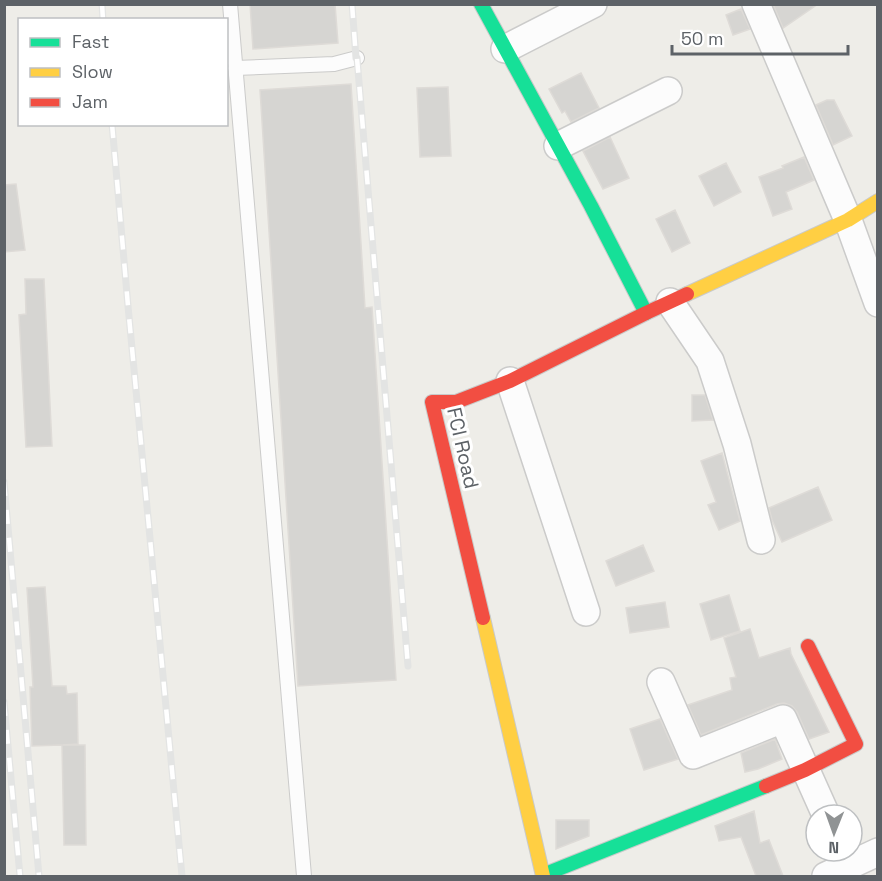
<svg xmlns="http://www.w3.org/2000/svg" width="882" height="881" font-family="'Space Grotesk',sans-serif">
<style>
.building{fill:#d6d5d2;stroke:#dedbd7;stroke-width:1.5}
.lines{fill:none;stroke-linecap:round;stroke-linejoin:round}
.lane-casing{stroke:#cbcbca;stroke-width:16}
.street-casing{stroke:#cbcbca;stroke-width:30}
.fast-casing{stroke:#c9cac9;stroke-width:16}
.slow-casing{stroke:#c9cac9;stroke-width:16}
.jam-casing{stroke:#c9cac9;stroke-width:16}
.lane{stroke:#fcfcfc;stroke-width:14}
.street{stroke:#fcfcfc;stroke-width:27}
.fast{stroke:#16e098;stroke-width:14}
.slow{stroke:#ffcf43;stroke-width:14}
.jam{stroke:#f24e42;stroke-width:14}
.rail-casing{stroke:#e3e4e3;stroke-width:7}
.rail{stroke:#fff;stroke-width:4.5;stroke-dasharray:14;stroke-linecap:butt}
.labels{text-anchor:middle;dominant-baseline:central;stroke-width:6;stroke-linejoin:round;paint-order:stroke}
.street-label{font-size:20px;fill:#5d6267;stroke:#fff}
</style>
<rect width="100%" height="100%" fill="#eeede8"/>
<path class="building" d="M 250,4 L 335,4 L 338,43 L 253,49 Z
M 773,4 L 818,4 L 783,28 Z
M 741,9 L 750,29 L 733,35 L 726,15 Z
M 581,73 L 599,108 L 571,122 L 565,111 L 562,113 L 549,89 Z
M 351,84 L 365,308 L 372,307 L 396,680 L 298,686 L 260,90 Z
M 448,87 L 451,156 L 420,157 L 417,88 Z
M 827,100 L 834,100 L 852,136 L 833,145 L 816,105 Z
M 610,137 L 629,178 L 603,189 L 583,151 Z
M 804,157 L 814,180 L 786,192 L 792,209 L 773,216 L 759,177 L 783,168 L 782,166 Z
M 726,163 L 741,192 L 714,206 L 699,176 Z
M 16,184 L 25,250 L 4,252 L 4,185 Z
M 675,210 L 690,243 L 672,252 L 656,219 Z
M 25,279 L 44,279 L 52,446 L 26,447 L 19,315 L 26,314 Z
M 692,395 L 705,395 L 713,420 L 692,421 Z
M 722,453 L 740,521 L 719,530 L 708,505 L 716,502 L 701,461 Z
M 818,487 L 832,520 L 782,542 L 772,520 L 769,508 Z
M 643,545 L 654,571 L 616,586 L 606,561 Z
M 45,587 L 52,686 L 66,686 L 67,694 L 77,693 L 78,744 L 63,745 L 85,745 L 86,845 L 64,845 L 62,745 L 32,746 L 30,687 L 33,687 L 27,588 Z
M 729,595 L 740,631 L 711,640 L 700,604 Z
M 665,602 L 669,627 L 630,633 L 626,608 Z
M 750,629 L 759,658 L 790,648 L 791,654 L 829,732 L 809,739 L 797,712 L 792,706 L 784,703 L 777,704 L 701,735 L 688,705 L 732,690 L 730,678 L 736,677 L 724,638 Z
M 660,719 L 678,759 L 644,770 L 630,729 Z
M 775,739 L 782,759 L 758,769 L 745,772 L 741,753 Z
M 754,811 L 760,843 L 769,840 L 783,876 L 756,876 L 741,837 L 719,841 L 715,826 Z
M 556,820 L 589,820 L 589,836 L 556,849 Z"/>
<g class="lines">
<g class="lane-casing">
<path id="lane" d="M 230,4 L 304,876
M 235,68 L 334,64 L 357,58"/>
</g>
<g class="street-casing">
<path id="street" d="M 756,4 L 848,220 L 878,303
M 505,49 L 593,4
M 558,146 L 668,91
M 670,302 L 710,361 L 737,444 L 761,540
M 510,381 L 586,612
M 661,682 L 693,755 L 783,719 L 826,815
M 843,851 L 850,865 L 878,852
M 826,876 L 850,865"/>
</g>
<g class="fast-casing">
<path id="fast" d="M 481,4 L 591,206 L 646,313
M 543,875 L 766,786"/>
</g>
<g class="slow-casing">
<path id="slow" d="M 687,294 L 848,220 L 878,201
M 483,618 L 543,876"/>
</g>
<g class="jam-casing">
<path id="jam" d="M 483,618 L 432,402 L 456,402 L 510,381 L 646,313 L 687,294
M 766,786 L 805,770 L 856,744 L 808,646"/>
</g>
<use href="#lane" class="lane"/>
<use href="#street" class="street"/>
<use href="#fast" class="fast"/>
<use href="#slow" class="slow"/>
<use href="#jam" class="jam"/>
<g class="rail-casing">
<path id="rail" d="M 102,4 L 103,20
M 352,4 L 356,58 L 357,58 L 408,666
M 112,124 L 128,306 L 182,876
M 4,482 L 39,876
M 4,702 L 20,876"/>
</g>
<use href="#rail" class="rail"/>
</g>
<g class="labels">
<g class="street-label">
<text transform="translate(463 448) rotate(77)">FCI Road</text>
</g>
</g>
<rect width="882" height="881" fill="none" stroke="#5d6267" stroke-width="12"/>
<rect x="18" y="18" width="210" height="108" fill="#ffffff" stroke="#bec0c2" stroke-width="1.5"/>
<rect x="30" y="38" width="30" height="9" fill="#16e098" stroke="#bec0c2" stroke-width="1.5"/>
<text x="72" y="48" font-size="18" fill="#5d6267">Fast</text>
<rect x="30" y="68" width="30" height="9" fill="#ffcf43" stroke="#bec0c2" stroke-width="1.5"/>
<text x="72" y="78" font-size="18" fill="#5d6267">Slow</text>
<rect x="30" y="98" width="30" height="9" fill="#f24e42" stroke="#bec0c2" stroke-width="1.5"/>
<text x="72" y="108" font-size="18" fill="#5d6267">Jam</text>
<g transform="translate(834 833) rotate(181)"><circle r="28" fill="#ffffff" stroke="#bec0c2" stroke-width="1.5"/>
<path d="M0-4.5L10 22L0 15L-10 22Z" fill="#909394"/>
<text y="-9" font-size="16" font-weight="bold" text-anchor="middle" fill="#5d6267">N</text>
</g>
<path d="M672 45v9h176v-9" fill="none" stroke="#5d6267" stroke-width="3"/>
<text x="681" y="45" font-size="18" fill="#5d6267" stroke="#ffffff" stroke-width="4.5" paint-order="stroke">50 m</text>
</svg>
